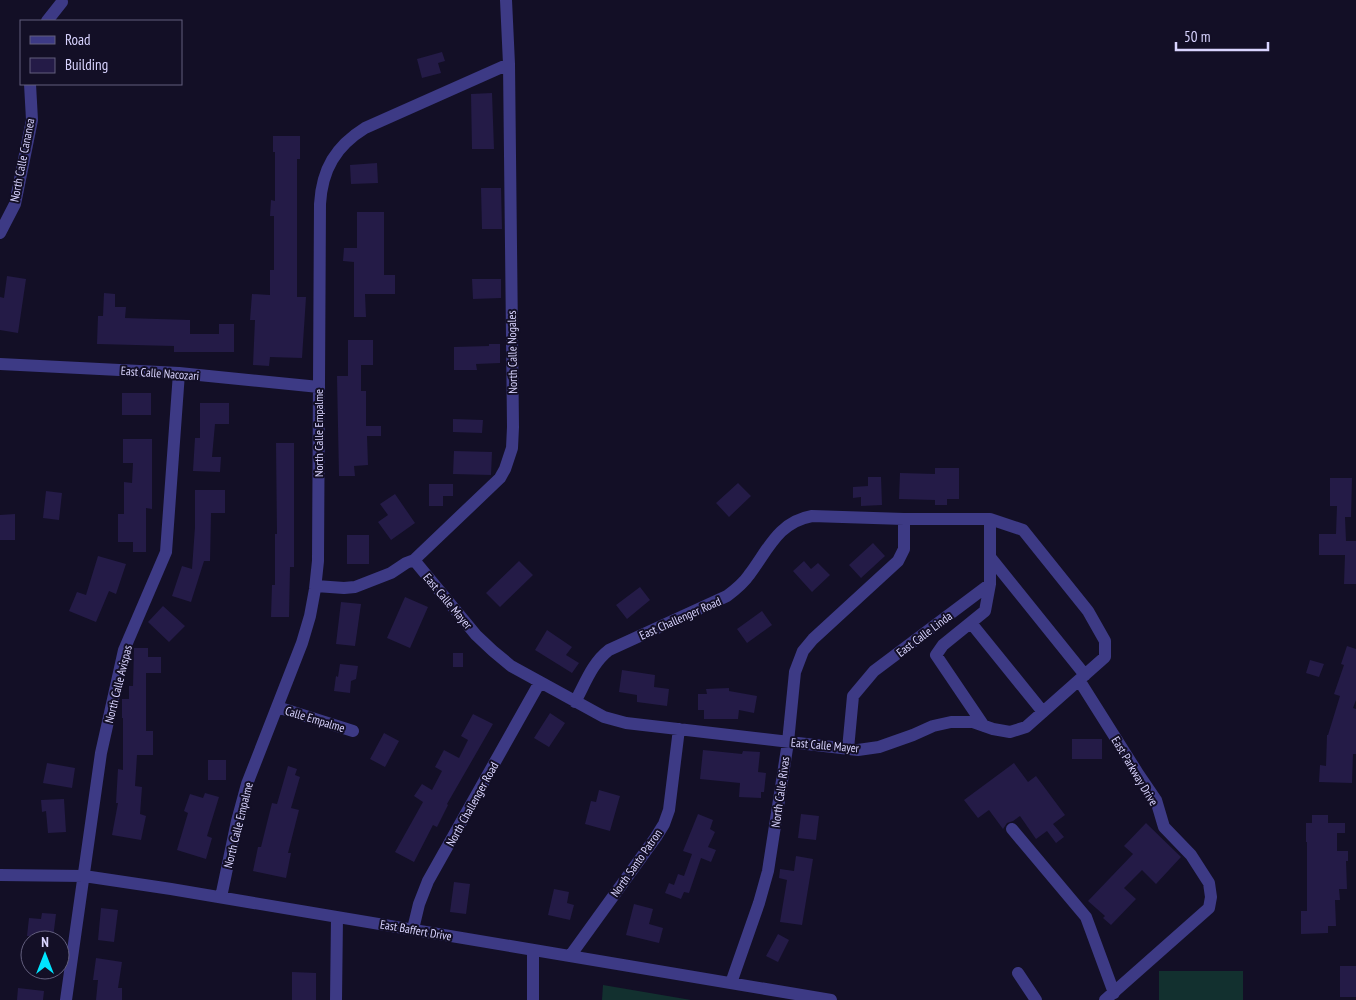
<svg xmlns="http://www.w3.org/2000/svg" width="1356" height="1000" font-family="'PT Sans Narrow',sans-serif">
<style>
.green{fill:#12302f}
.building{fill:#241b47}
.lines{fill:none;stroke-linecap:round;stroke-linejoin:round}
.minor{stroke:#3d3a85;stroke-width:12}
.labels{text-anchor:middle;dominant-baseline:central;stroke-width:4;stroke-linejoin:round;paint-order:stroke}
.street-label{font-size:12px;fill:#d9d4ff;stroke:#130f26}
</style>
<rect width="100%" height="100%" fill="#130f26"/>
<path class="green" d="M 1159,971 L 1243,971 L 1243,1000 L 1159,1000 Z
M 603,985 L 691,1000 L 602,1000 Z"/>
<path class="building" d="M 442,52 L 445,61 L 438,63 L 441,73 L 422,78 L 417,59 Z
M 492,93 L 494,149 L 472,149 L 471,94 Z
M 273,136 L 300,136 L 300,159 L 297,159 L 297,297 L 306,297 L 302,358 L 270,357 L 269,366 L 253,365 L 255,320 L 250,320 L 252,294 L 270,295 L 270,270 L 274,270 L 274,216 L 270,216 L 271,200 L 275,201 L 275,152 L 273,152 Z
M 377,163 L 378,183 L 351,184 L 350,165 Z
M 481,188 L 501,188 L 502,229 L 482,229 Z
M 357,212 L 384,212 L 384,275 L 395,275 L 395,294 L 365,294 L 366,317 L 354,317 L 354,262 L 343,261 L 344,248 L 357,248 Z
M 7,276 L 26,279 L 18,333 L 0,330 L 0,297 L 4,298 Z
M 472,279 L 501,279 L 501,298 L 473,299 Z
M 104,293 L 115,294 L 115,307 L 126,307 L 125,318 L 190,320 L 190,334 L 219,334 L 219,324 L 234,324 L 234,352 L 174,352 L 174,346 L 97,344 L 98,316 L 103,316 Z
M 348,340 L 373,340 L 373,365 L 361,365 L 361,391 L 366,391 L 366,426 L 381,426 L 381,436 L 367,436 L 368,465 L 354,466 L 355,476 L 339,476 L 337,376 L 348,376 Z
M 489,344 L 500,344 L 500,363 L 476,364 L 477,370 L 454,370 L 454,347 L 489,346 Z
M 122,393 L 151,393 L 151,415 L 122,415 Z
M 200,403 L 229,403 L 229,424 L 215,424 L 212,457 L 221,457 L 220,472 L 193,471 L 195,438 L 200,438 Z
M 453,419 L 483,420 L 482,433 L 453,432 Z
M 123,439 L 152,439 L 152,509 L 146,508 L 146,552 L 133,552 L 133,542 L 118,542 L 118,514 L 124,514 L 124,482 L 132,483 L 133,463 L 123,463 Z
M 276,443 L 294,443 L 294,567 L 290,567 L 289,617 L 271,617 L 272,585 L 275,585 L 275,534 L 277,534 Z
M 454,451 L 492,452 L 491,475 L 453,474 Z
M 935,468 L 959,468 L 959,499 L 947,499 L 947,505 L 935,505 L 935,500 L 899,499 L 900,473 L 935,474 Z
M 868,477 L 881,477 L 882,505 L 861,506 L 861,497 L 853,498 L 853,487 L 868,486 Z
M 1330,478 L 1352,478 L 1351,517 L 1345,517 L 1346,541 L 1356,541 L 1356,584 L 1344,584 L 1345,555 L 1319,555 L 1319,534 L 1336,534 L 1337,506 L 1330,506 Z
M 738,483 L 751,496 L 729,517 L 716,503 Z
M 429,484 L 453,484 L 453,496 L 443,496 L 443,506 L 429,506 Z
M 195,490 L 225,490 L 225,513 L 211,513 L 210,561 L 204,561 L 191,602 L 172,596 L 182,566 L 192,569 L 195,527 Z
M 46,491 L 62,493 L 59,520 L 43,518 Z
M 395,494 L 415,523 L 391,540 L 378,522 L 388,515 L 380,504 Z
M 15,514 L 15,540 L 0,540 L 0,515 Z
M 347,535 L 369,535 L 369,564 L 347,564 Z
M 873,543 L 885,556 L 861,578 L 849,565 Z
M 98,556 L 126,564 L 116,594 L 109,591 L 96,622 L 69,611 L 77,592 L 86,595 Z
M 519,561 L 533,575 L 500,607 L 486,593 Z
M 804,561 L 811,569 L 818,563 L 830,575 L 812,592 L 793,571 Z
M 640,587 L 650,600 L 627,619 L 616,605 Z
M 405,597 L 428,607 L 410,648 L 387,638 Z
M 341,602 L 361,604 L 355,646 L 336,644 Z
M 163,606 L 185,626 L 169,642 L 148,622 Z
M 762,611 L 772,625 L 747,643 L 737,629 Z
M 547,630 L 572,647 L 566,655 L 579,663 L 572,673 L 535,650 Z
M 1347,646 L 1356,649 L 1356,700 L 1353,708 L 1356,709 L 1356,754 L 1353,754 L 1352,783 L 1319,782 L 1320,765 L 1326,766 L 1327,735 L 1328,735 L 1340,696 L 1334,694 L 1344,665 L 1341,664 Z
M 134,648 L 148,648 L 148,657 L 161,657 L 161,673 L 146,673 L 146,731 L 153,731 L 153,755 L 137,755 L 135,786 L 142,787 L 140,814 L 146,816 L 141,840 L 112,835 L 118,803 L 116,803 L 118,769 L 123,770 L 123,718 L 122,718 L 122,699 L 129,699 L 129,686 L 133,686 Z
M 453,653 L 463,653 L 463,667 L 453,667 Z
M 1310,660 L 1324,664 L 1319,677 L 1306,673 Z
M 340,664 L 358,666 L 356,679 L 351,681 L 350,693 L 334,691 L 336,676 L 338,677 Z
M 622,670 L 655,675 L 654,687 L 669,689 L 667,706 L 637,702 L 637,695 L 619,692 Z
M 729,688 L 729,691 L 757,696 L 754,713 L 739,710 L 738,719 L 704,719 L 704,710 L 698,710 L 698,694 L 707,694 L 706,689 Z
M 550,713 L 565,723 L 549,747 L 534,738 Z
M 473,714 L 493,724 L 447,804 L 448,805 L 437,827 L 433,825 L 414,862 L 395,852 L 423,802 L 414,796 L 422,784 L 432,790 L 442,771 L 435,767 L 444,750 L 459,758 L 468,740 L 461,736 Z
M 384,733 L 399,741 L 385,767 L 370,759 Z
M 1072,739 L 1102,739 L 1102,759 L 1072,759 Z
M 703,750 L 742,754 L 743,751 L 760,752 L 758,772 L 766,773 L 764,792 L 761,792 L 761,798 L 739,797 L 740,783 L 700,779 Z
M 208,760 L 226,760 L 226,780 L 208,780 Z
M 47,763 L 75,768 L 72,788 L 43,783 Z
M 1014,763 L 1028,782 L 1036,776 L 1065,815 L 1053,824 L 1064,837 L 1056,843 L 1047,831 L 1036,839 L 1020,816 L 1013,821 L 1007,823 L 1003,829 L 989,810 L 978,818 L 964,800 Z
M 288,766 L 297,769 L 295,775 L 300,777 L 291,808 L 299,810 L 288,853 L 291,853 L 286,878 L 253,871 L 258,847 L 261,847 L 272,803 L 277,804 Z
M 599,790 L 620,796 L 610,831 L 585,824 L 591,801 L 596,802 Z
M 205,793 L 219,797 L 207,836 L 212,838 L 206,859 L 177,850 L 188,813 L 184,811 L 190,794 L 203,798 Z
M 64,799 L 66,832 L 48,833 L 46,811 L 42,812 L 41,800 Z
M 698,814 L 713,820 L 710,829 L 715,832 L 708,847 L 716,850 L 711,862 L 701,858 L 689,893 L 684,892 L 681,899 L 665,893 L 669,883 L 674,885 L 678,874 L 684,876 L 692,854 L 683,851 Z
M 801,814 L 819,816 L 816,840 L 798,838 Z
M 1312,815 L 1328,815 L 1328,823 L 1345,823 L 1345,833 L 1337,833 L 1337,851 L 1348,851 L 1348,861 L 1346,861 L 1347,889 L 1339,889 L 1340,900 L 1335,900 L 1336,926 L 1328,926 L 1328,933 L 1301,934 L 1301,911 L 1307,911 L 1307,842 L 1306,842 L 1306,823 L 1312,823 Z
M 1146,823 L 1181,857 L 1156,884 L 1142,870 L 1124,888 L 1136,899 L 1111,925 L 1103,918 L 1105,916 L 1088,901 L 1133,854 L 1124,846 Z
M 796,856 L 813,859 L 802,925 L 780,922 L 787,880 L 779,878 L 780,869 L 794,871 Z
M 454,882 L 470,884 L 466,914 L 450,912 Z
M 554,889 L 569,892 L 567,903 L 574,905 L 570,920 L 548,915 Z
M 634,904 L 653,909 L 649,924 L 663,928 L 659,943 L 626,935 Z
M 101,908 L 118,910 L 114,942 L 98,940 Z
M 42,913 L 56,914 L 53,938 L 27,936 L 29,918 L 41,919 Z
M 778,934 L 789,940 L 778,962 L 766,956 Z
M 96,958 L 122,962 L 118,988 L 122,988 L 122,1000 L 96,1000 L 98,980 L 93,980 Z
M 1340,966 L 1356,966 L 1356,997 L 1340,997 Z
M 292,972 L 316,973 L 316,1000 L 292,1000 Z
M 18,988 L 44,991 L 43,1000 L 17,1000 Z"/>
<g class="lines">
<path class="minor" d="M 47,21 L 62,2
M 0,233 L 15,204 L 32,120 L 30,84
M 0,364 L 179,373 L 319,387
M 990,557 L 1085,675
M 414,560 L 476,635 L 493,651 L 511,666 L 604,717 L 626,723 L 858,750 L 879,747 L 913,735 L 933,726 L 951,722 L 973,722 L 993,729 L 1010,732 L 1026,727 L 1105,657 L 1105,641 L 1088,611 L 1023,530 L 990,519 L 904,519 L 812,516 C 778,522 768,550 749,575 C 743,584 735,590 727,596 L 609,650 C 592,663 585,684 575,702
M 316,586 L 344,588 L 355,587 L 391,573 L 406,563 L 414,560 L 500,478 L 505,469 L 512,448 L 513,427 L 509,64 L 506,0
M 971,623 L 1043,712
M 1079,680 L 1137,772 L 1156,800 L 1164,827 L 1191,855 L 1209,883 L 1211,897 L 1209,908 L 1105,1000
M 277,707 L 353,731
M 984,726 L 936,655 L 943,645 L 985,611 L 990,584
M 848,749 L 853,696 L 874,671 L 990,584 L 990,519
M 1012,829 L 1086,917 L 1114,993
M 0,875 L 84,876 L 171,889 L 831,1000
M 221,897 L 237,821 L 247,784 L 302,643 L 310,616 L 315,589 L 318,561 L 320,204 C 322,169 336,146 365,128 L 509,64
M 413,929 L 419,904 L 428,881 L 540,682
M 533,950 L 533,1000
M 570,956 L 656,837 L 664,824 L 669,810 L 679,729
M 1018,973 L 1036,1000
M 731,983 L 759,903 L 768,871 L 788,742 L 795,672 L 803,651 L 813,639 L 898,561 L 904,549 L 904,519
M 66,1000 L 101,753 L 124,650 L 166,552 L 179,373
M 336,1000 L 337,917"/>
</g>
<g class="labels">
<g class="street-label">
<text transform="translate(22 160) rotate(-79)">North Calle Cananea</text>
<text transform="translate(512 352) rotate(-91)">North Calle Nogales</text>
<text transform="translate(160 373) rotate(4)">East Calle Nacozari</text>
<text transform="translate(318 433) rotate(-90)">North Calle Empalme</text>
<text transform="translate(448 601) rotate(50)">East Calle Mayer</text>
<text transform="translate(680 618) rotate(-24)">East Challenger Road</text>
<text transform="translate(924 634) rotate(-37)">East Calle Linda</text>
<text transform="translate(118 684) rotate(-76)">North Calle Avispas</text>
<text transform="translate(315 719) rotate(17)">Calle Empalme</text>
<text transform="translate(825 745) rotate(5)">East Calle Mayer</text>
<text transform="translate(1135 771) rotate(59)">East Parkway Drive</text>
<text transform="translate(780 792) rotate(-82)">North Calle Rivas</text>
<text transform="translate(472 804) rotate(-61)">North Challenger Road</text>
<text transform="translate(238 825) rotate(-76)">North Calle Empalme</text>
<text transform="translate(636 863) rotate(-55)">North Santo Patron</text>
<text transform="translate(416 930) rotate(10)">East Baffert Drive</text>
</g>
</g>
<rect x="20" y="20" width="162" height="65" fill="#130f26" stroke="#625e7d"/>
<rect x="30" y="36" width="25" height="8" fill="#3d3a85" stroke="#625e7d"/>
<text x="65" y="45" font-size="15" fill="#d9d4ff">Road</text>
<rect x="30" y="58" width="25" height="15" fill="#241b47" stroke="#625e7d"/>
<text x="65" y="70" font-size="15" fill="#d9d4ff">Building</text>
<g transform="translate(45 955)"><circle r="24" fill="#130f26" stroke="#625e7d"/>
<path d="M0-4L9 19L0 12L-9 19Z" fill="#00e5ff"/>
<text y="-8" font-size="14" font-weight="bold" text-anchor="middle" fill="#d9d4ff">N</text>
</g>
<path d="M1176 42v8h92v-8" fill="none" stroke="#d9d4ff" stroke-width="2.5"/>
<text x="1184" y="42" font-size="15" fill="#d9d4ff" stroke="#130f26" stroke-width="4" paint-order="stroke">50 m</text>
</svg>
